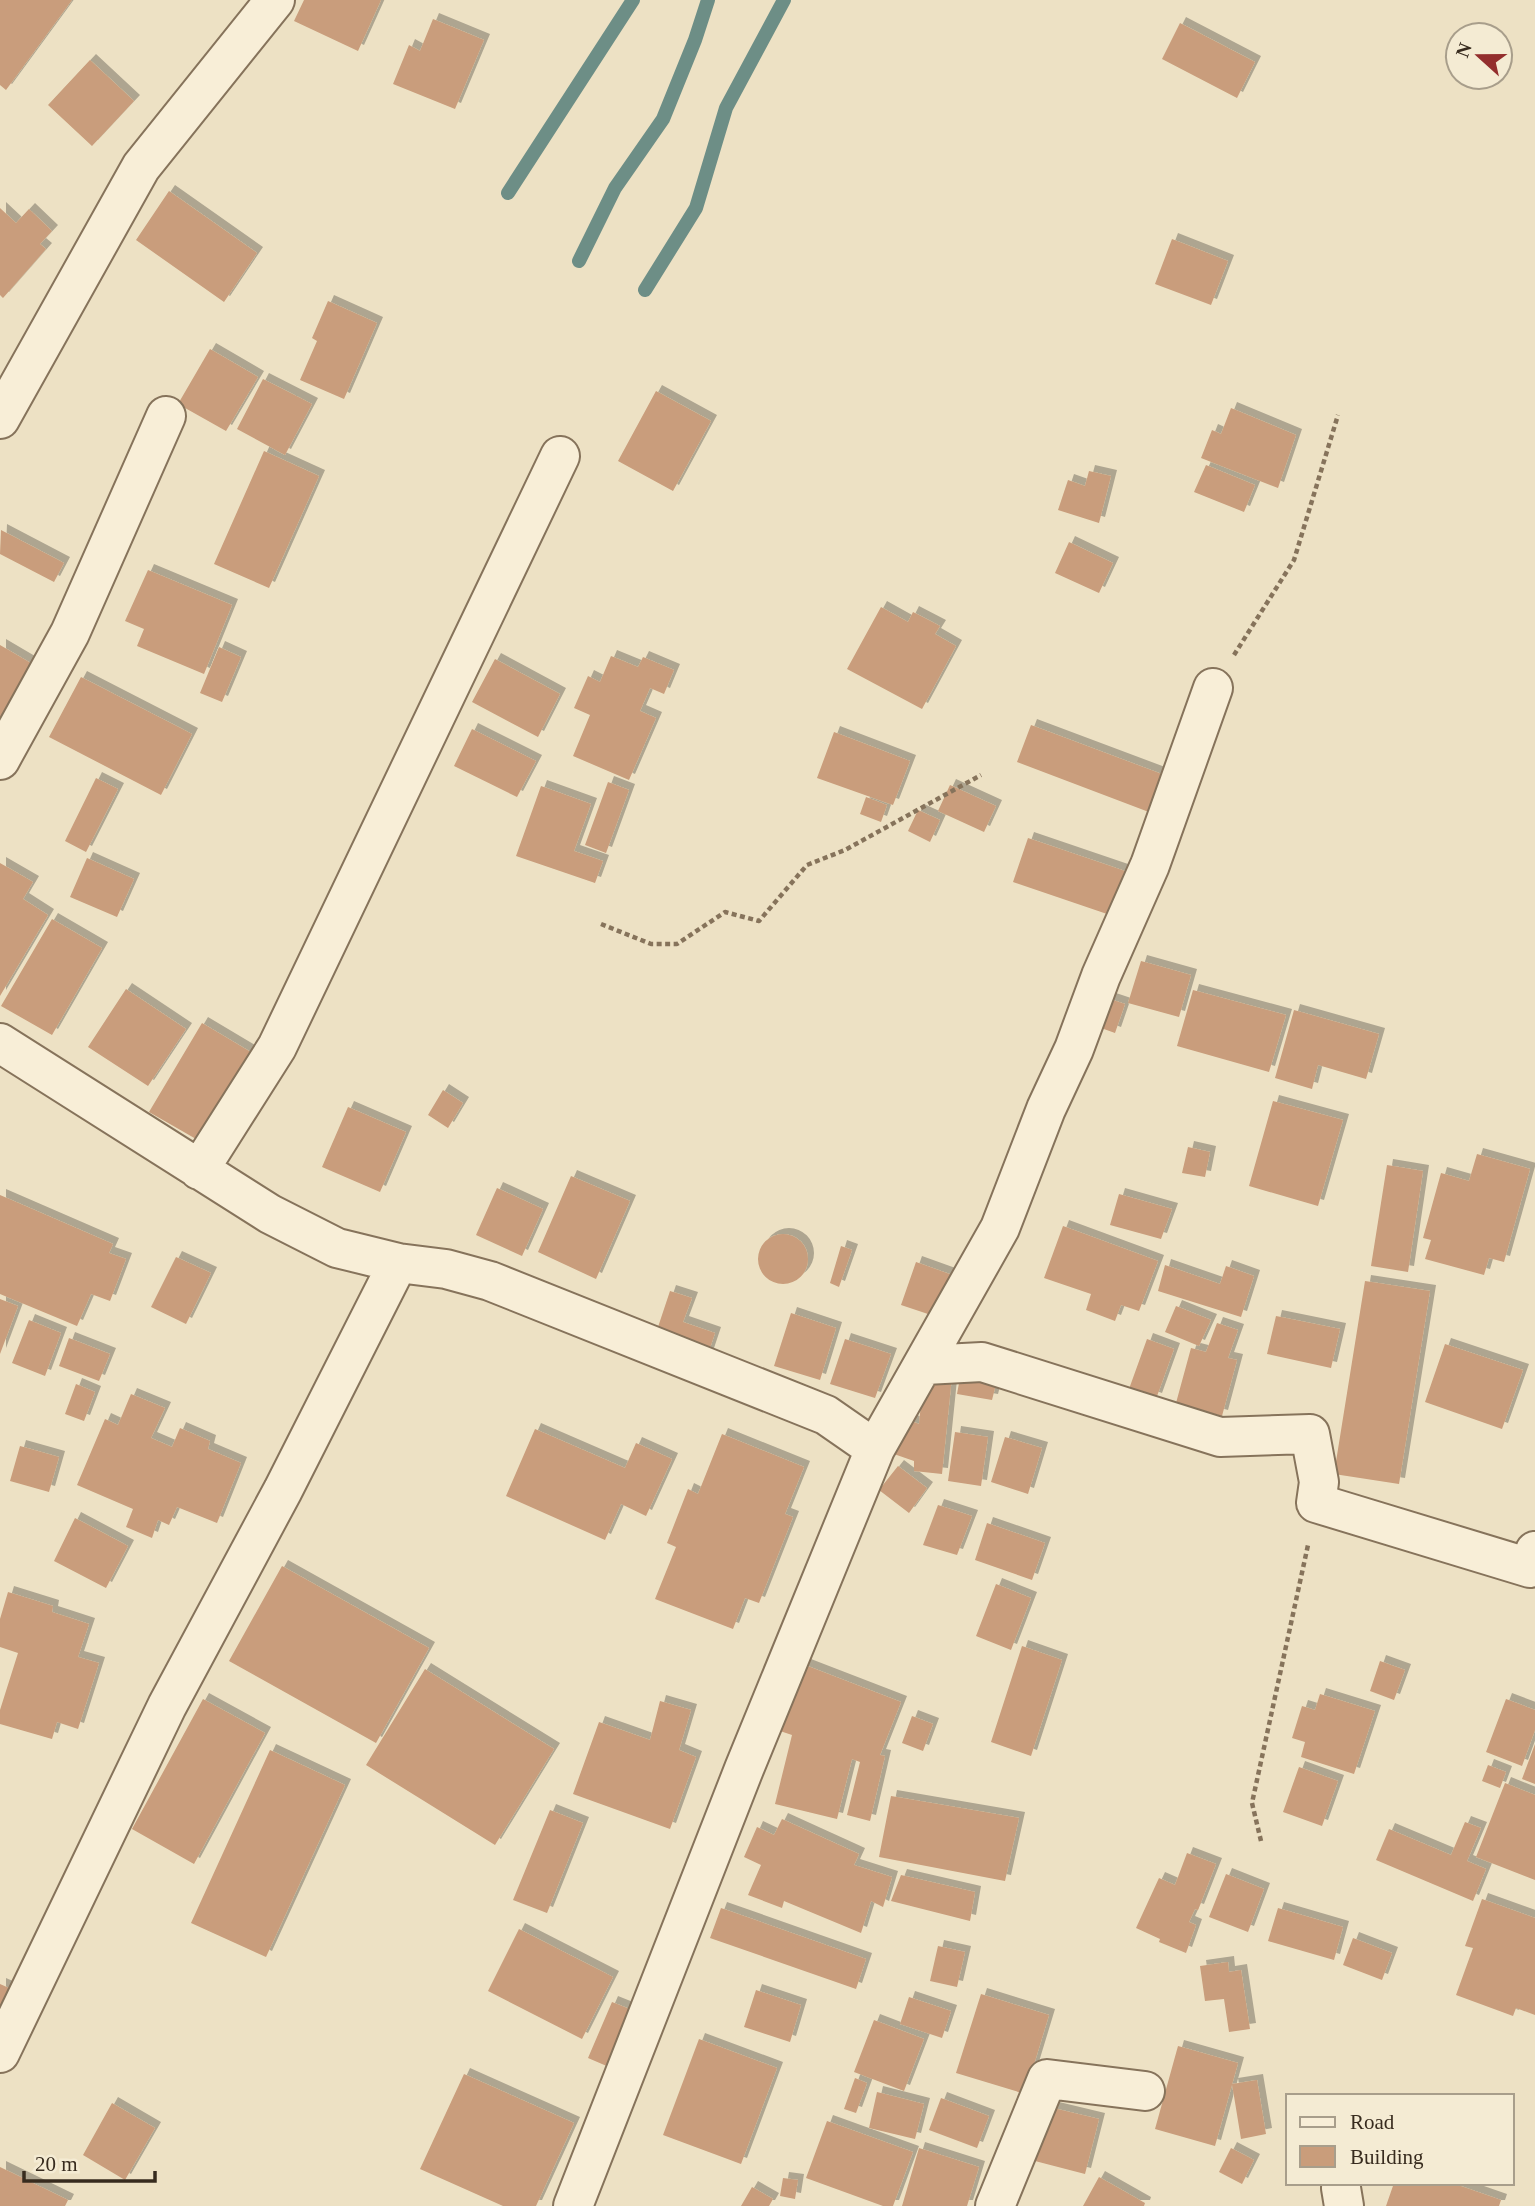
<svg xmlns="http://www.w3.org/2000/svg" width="1535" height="2206" font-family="'Times New Roman',serif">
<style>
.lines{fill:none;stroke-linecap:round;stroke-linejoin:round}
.stream{stroke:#6d8e86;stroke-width:14}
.building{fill:#c99d7b;filter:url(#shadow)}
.minor-casing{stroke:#86735b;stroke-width:42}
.path{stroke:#86735b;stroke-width:4.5;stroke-dasharray:5 3.5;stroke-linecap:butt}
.minor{stroke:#f8eed7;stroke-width:38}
</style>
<defs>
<filter id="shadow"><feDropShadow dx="6" dy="-6" stdDeviation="0" flood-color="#0004"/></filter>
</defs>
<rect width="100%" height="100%" fill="#ede1c4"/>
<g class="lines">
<path class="stream" d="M 508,193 L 633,0
M 579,261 L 615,188 L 663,119 L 695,40 L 708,0
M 645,290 L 696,208 L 726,108 L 784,0"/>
</g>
<path class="building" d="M 0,0 L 72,0 L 6,90 L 0,85 Z
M 304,0 L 381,0 L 358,51 L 294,21 Z
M 433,19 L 484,40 L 455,109 L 393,84 L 409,45 L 420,51 Z
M 1180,23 L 1255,62 L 1237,98 L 1162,59 Z
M 90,60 L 134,101 L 92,146 L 48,105 Z
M 169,191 L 257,253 L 224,302 L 136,240 Z
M 0,208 L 16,223 L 29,209 L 52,231 L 40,244 L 46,249 L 3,298 L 0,295 Z
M 1172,239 L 1228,261 L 1211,305 L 1155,284 Z
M 328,301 L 377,323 L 344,399 L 300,380 L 317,341 L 312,338 Z
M 210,349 L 258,377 L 226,431 L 178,404 Z
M 263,379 L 312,404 L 285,455 L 237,429 Z
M 656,391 L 711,421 L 673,491 L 618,461 Z
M 1231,408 L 1296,435 L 1278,488 L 1201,458 L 1212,430 L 1221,434 Z
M 264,451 L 319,476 L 269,588 L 214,564 Z
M 1206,465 L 1255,485 L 1244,512 L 1194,492 Z
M 1089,471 L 1111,476 L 1099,523 L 1058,510 L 1068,480 L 1085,486 Z
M 1,530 L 64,563 L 54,582 L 0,554 Z
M 1069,542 L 1113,563 L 1099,593 L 1055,573 Z
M 148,570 L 232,605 L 204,674 L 137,646 L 144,629 L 125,621 Z
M 881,607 L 908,622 L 913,612 L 940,626 L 935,634 L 956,646 L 922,709 L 847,669 Z
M 0,645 L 34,665 L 2,720 L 0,718 Z
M 219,647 L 241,657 L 222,702 L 200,693 Z
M 611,656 L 638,667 L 643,657 L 674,670 L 664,694 L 650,688 L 640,711 L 656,718 L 629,780 L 573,756 L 590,715 L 574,708 L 588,676 L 600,682 Z
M 495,659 L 560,694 L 538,737 L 472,702 Z
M 81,677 L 192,734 L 161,795 L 49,737 Z
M 1031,725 L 1175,779 L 1162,817 L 1017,762 Z
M 472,729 L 536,761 L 517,797 L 454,766 Z
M 834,732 L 910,761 L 893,805 L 817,778 Z
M 96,778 L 118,789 L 86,852 L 65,841 Z
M 608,782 L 629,790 L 606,853 L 585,845 Z
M 950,785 L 996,806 L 984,832 L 938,811 Z
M 541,786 L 591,804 L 574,851 L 603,861 L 595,883 L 516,856 Z
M 866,797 L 887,805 L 881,822 L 860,814 Z
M 918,810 L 940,820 L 930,842 L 908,831 Z
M 1028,838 L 1125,871 L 1110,915 L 1013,882 Z
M 87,858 L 134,879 L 117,917 L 70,897 Z
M 0,863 L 33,882 L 23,899 L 48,915 L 0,996 Z
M 52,919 L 102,948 L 52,1035 L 1,1006 Z
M 1141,961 L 1191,975 L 1179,1017 L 1128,1003 Z
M 126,989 L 186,1029 L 148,1086 L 88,1047 Z
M 1193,990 L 1286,1015 L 1269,1072 L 1177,1046 Z
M 1101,996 L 1125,1004 L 1115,1033 L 1090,1024 Z
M 1294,1010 L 1379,1034 L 1366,1079 L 1318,1065 L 1312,1089 L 1275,1078 Z
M 202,1023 L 254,1054 L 203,1143 L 149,1112 Z
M 443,1090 L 463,1103 L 448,1128 L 428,1115 Z
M 1273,1101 L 1343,1120 L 1318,1206 L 1249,1186 Z
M 348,1107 L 406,1132 L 380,1192 L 322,1167 Z
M 1188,1147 L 1210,1152 L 1205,1177 L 1182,1173 Z
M 1477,1154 L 1530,1169 L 1504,1262 L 1489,1258 L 1484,1275 L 1425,1259 L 1431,1240 L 1423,1238 L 1441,1173 L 1469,1181 Z
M 1387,1165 L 1423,1171 L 1408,1272 L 1371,1266 Z
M 571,1176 L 630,1201 L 596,1279 L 538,1252 Z
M 497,1188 L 543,1209 L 522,1256 L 476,1235 Z
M 1119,1194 L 1172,1209 L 1161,1239 L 1110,1225 Z
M 0,1195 L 113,1244 L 109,1253 L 126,1259 L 110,1301 L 91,1294 L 77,1326 L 0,1294 Z
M 1063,1226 L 1158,1261 L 1139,1311 L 1121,1305 L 1115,1321 L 1086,1310 L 1091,1294 L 1044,1278 Z
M758 1259a25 25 0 1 1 50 0a25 25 0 1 1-50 0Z
M 841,1246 L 852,1250 L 839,1287 L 830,1283 Z
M 176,1257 L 211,1273 L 186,1324 L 151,1307 Z
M 916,1262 L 955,1276 L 940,1318 L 901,1305 Z
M 1165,1265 L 1220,1284 L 1226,1266 L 1254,1276 L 1241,1317 L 1158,1291 Z
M 1365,1281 L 1430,1291 L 1399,1484 L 1334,1474 Z
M 670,1291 L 692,1298 L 683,1322 L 715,1333 L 707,1357 L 654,1339 Z
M 0,1299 L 18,1306 L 0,1354 Z
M 1176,1306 L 1211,1320 L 1199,1346 L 1165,1332 Z
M 791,1313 L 836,1328 L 820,1380 L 774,1366 Z
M 1276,1316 L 1340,1329 L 1331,1368 L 1267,1354 Z
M 29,1320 L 61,1333 L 45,1376 L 12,1363 Z
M 1217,1323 L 1238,1330 L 1228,1358 L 1237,1360 L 1222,1416 L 1176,1403 L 1191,1348 L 1206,1352 Z
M 69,1338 L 110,1354 L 99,1381 L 59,1366 Z
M 845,1339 L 891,1354 L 875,1398 L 830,1384 Z
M 1147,1339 L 1174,1349 L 1156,1399 L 1129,1389 Z
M 1445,1344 L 1523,1370 L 1502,1429 L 1425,1402 Z
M 924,1373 L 952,1376 L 942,1474 L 914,1471 L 914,1461 L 891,1453 L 903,1418 L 919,1424 Z
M 960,1378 L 996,1384 L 992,1400 L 957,1394 Z
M 76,1384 L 95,1392 L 84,1421 L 65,1414 Z
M 131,1394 L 165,1408 L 151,1438 L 172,1447 L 180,1428 L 210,1441 L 208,1449 L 241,1463 L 217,1523 L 177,1507 L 169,1525 L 158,1520 L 152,1538 L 126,1527 L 133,1509 L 77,1485 L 105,1419 L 118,1425 Z
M 535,1429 L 625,1468 L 636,1443 L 672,1459 L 646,1516 L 621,1504 L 605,1540 L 506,1496 Z
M 955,1432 L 988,1437 L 981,1486 L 948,1481 Z
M 722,1434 L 804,1467 L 785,1514 L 793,1517 L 759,1603 L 745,1598 L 733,1629 L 655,1599 L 676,1547 L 667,1543 L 688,1489 L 698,1494 Z
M 1005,1437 L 1042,1448 L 1028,1494 L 991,1482 Z
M 20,1446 L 59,1457 L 49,1492 L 10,1481 Z
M 898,1466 L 927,1488 L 909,1513 L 879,1490 Z
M 938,1505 L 972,1516 L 957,1555 L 923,1545 Z
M 75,1518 L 128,1546 L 106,1588 L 54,1561 Z
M 987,1523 L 1045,1543 L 1032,1580 L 975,1560 Z
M 282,1566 L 429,1648 L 376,1743 L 229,1661 Z
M 996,1584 L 1031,1598 L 1011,1650 L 976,1636 Z
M 8,1592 L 53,1606 L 52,1612 L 89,1624 L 78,1657 L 99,1663 L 78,1729 L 57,1722 L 52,1739 L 0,1724 L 0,1710 L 18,1653 L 0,1647 L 0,1619 Z
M 1022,1646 L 1062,1660 L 1031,1756 L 991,1742 Z
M 1380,1661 L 1405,1670 L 1394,1700 L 1370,1691 Z
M 805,1665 L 901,1702 L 880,1755 L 885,1756 L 870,1821 L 847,1815 L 860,1762 L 852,1759 L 837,1819 L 775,1804 L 792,1735 L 780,1731 Z
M 425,1669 L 554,1749 L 495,1845 L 366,1765 Z
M 1320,1694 L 1375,1711 L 1354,1774 L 1301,1757 L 1305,1742 L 1292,1738 L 1302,1706 L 1315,1710 Z
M 203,1699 L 265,1733 L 194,1864 L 132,1829 Z
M 1506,1699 L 1535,1710 L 1535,1730 L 1522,1766 L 1486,1752 Z
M 660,1701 L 691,1710 L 679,1750 L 696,1757 L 670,1829 L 573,1794 L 599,1722 L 650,1740 Z
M 912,1716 L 933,1724 L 923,1751 L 902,1743 Z
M 1535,1744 L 1535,1784 L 1522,1779 Z
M 270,1750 L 345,1785 L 266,1957 L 191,1923 Z
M 1488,1765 L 1506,1772 L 1500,1788 L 1482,1781 Z
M 1299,1767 L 1338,1781 L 1322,1826 L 1283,1812 Z
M 1505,1783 L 1535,1795 L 1535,1880 L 1476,1857 Z
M 891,1796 L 1019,1818 L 1005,1881 L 879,1857 Z
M 550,1810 L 583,1823 L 547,1913 L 513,1900 Z
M 782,1819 L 859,1854 L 854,1865 L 892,1877 L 883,1907 L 871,1901 L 861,1933 L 784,1901 L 782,1908 L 748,1895 L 761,1865 L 744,1857 L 757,1827 L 774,1835 Z
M 1465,1822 L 1481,1828 L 1467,1861 L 1486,1869 L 1473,1901 L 1376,1860 L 1389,1829 L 1451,1855 Z
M 1187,1853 L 1216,1864 L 1198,1910 L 1195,1909 L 1189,1922 L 1196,1925 L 1186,1953 L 1159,1942 L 1160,1939 L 1136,1928 L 1159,1878 L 1175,1885 Z
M 1226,1874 L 1264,1889 L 1248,1932 L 1209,1917 Z
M 901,1875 L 975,1892 L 970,1921 L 891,1901 Z
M 1482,1899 L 1535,1918 L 1535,2015 L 1516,2008 L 1513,2016 L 1456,1995 L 1473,1948 L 1465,1946 Z
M 721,1908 L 866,1959 L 856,1989 L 710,1938 Z
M 1278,1908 L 1343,1927 L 1334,1960 L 1268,1941 Z
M 519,1929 L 613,1977 L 582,2039 L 488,1991 Z
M 1353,1938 L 1392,1953 L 1382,1980 L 1343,1965 Z
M 938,1946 L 965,1952 L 957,1987 L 930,1981 Z
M 1228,1962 L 1229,1972 L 1241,1970 L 1250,2029 L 1229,2032 L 1224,1999 L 1205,2001 L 1200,1966 Z
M 0,1984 L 9,1988 L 0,2007 Z
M 756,1990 L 801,2005 L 790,2042 L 744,2027 Z
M 981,1994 L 1049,2015 L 1025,2094 L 956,2073 Z
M 909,1997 L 951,2011 L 942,2038 L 900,2024 Z
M 612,2002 L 632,2010 L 609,2067 L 588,2058 Z
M 874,2020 L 924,2039 L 904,2091 L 854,2072 Z
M 699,2039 L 777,2068 L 741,2164 L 663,2135 Z
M 1178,2046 L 1238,2063 L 1215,2146 L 1155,2129 Z
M 464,2074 L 574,2123 L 536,2206 L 503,2206 L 420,2169 Z
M 855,2078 L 867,2083 L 856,2113 L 844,2109 Z
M 1257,2080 L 1266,2134 L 1241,2139 L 1232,2084 Z
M 877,2092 L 924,2104 L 915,2139 L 869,2128 Z
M 941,2098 L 989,2116 L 977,2148 L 929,2130 Z
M 112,2103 L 155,2128 L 125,2180 L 83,2155 Z
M 1049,2107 L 1099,2119 L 1085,2174 L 1035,2161 Z
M 827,2121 L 913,2152 L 893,2206 L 883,2206 L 806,2178 Z
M 919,2148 L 979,2167 L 967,2206 L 902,2206 Z
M 1231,2148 L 1254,2160 L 1242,2184 L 1219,2172 Z
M 0,2167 L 68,2200 L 65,2206 L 0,2206 Z
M 1099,2177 L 1145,2203 L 1144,2206 L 1083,2206 Z
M 783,2178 L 798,2180 L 795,2199 L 780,2196 Z
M 1394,2183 L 1452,2183 L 1501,2200 L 1499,2206 L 1386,2206 Z
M 752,2187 L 773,2199 L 769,2206 L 741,2206 Z"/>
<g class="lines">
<g class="minor-casing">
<path id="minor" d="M 0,419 L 141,167 L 275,0
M 0,760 L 70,633 L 166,416
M 0,1043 L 270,1214 L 337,1248 L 398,1263
M 199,1170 L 277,1047 L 560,456
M 925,1365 L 982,1362 L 1220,1437 L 1310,1434 L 1319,1482 L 1316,1503 L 1530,1568 L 1535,1551
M 0,2053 L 167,1706 L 283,1490 L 398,1263 L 446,1269 L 490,1281 L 826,1415 L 875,1449
M 1341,2188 L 1344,2206
M 573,2206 L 744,1769 L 875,1449 L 1000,1228 L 1046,1109 L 1074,1049 L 1101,976 L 1150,865 L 1213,688
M 995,2206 L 1047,2079 L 1145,2091"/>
</g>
<path class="path" d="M 1234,655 L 1294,560 L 1338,415
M 601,924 L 651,944 L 677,944 L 725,912 L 759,921 L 807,865 L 845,850 L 981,775
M 1261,1841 L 1252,1803 L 1308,1545"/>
<use href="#minor" class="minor"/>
</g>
<rect x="1286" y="2094" width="228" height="91" fill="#f4ebd3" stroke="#a89e8b" stroke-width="2"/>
<rect x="1300" y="2117" width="35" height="10" fill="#f8eed7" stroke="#a89e8b" stroke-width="2"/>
<text x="1350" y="2129" font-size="21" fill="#372b1e">Road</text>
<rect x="1300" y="2146" width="35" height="21" fill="#c99d7b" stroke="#a89e8b" stroke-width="2"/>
<text x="1350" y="2164" font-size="21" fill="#372b1e">Building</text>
<g transform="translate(1479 56) rotate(291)"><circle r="33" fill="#f4ebd3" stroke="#a89e8b" stroke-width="2"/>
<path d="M0-5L12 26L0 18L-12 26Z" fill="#932e2d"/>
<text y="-10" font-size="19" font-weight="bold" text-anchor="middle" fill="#372b1e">N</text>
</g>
<path d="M24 2171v10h131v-10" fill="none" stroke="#372b1e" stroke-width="3.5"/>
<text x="35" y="2171" font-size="21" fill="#372b1e" stroke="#f4ebd3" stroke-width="5" paint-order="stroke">20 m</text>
</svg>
